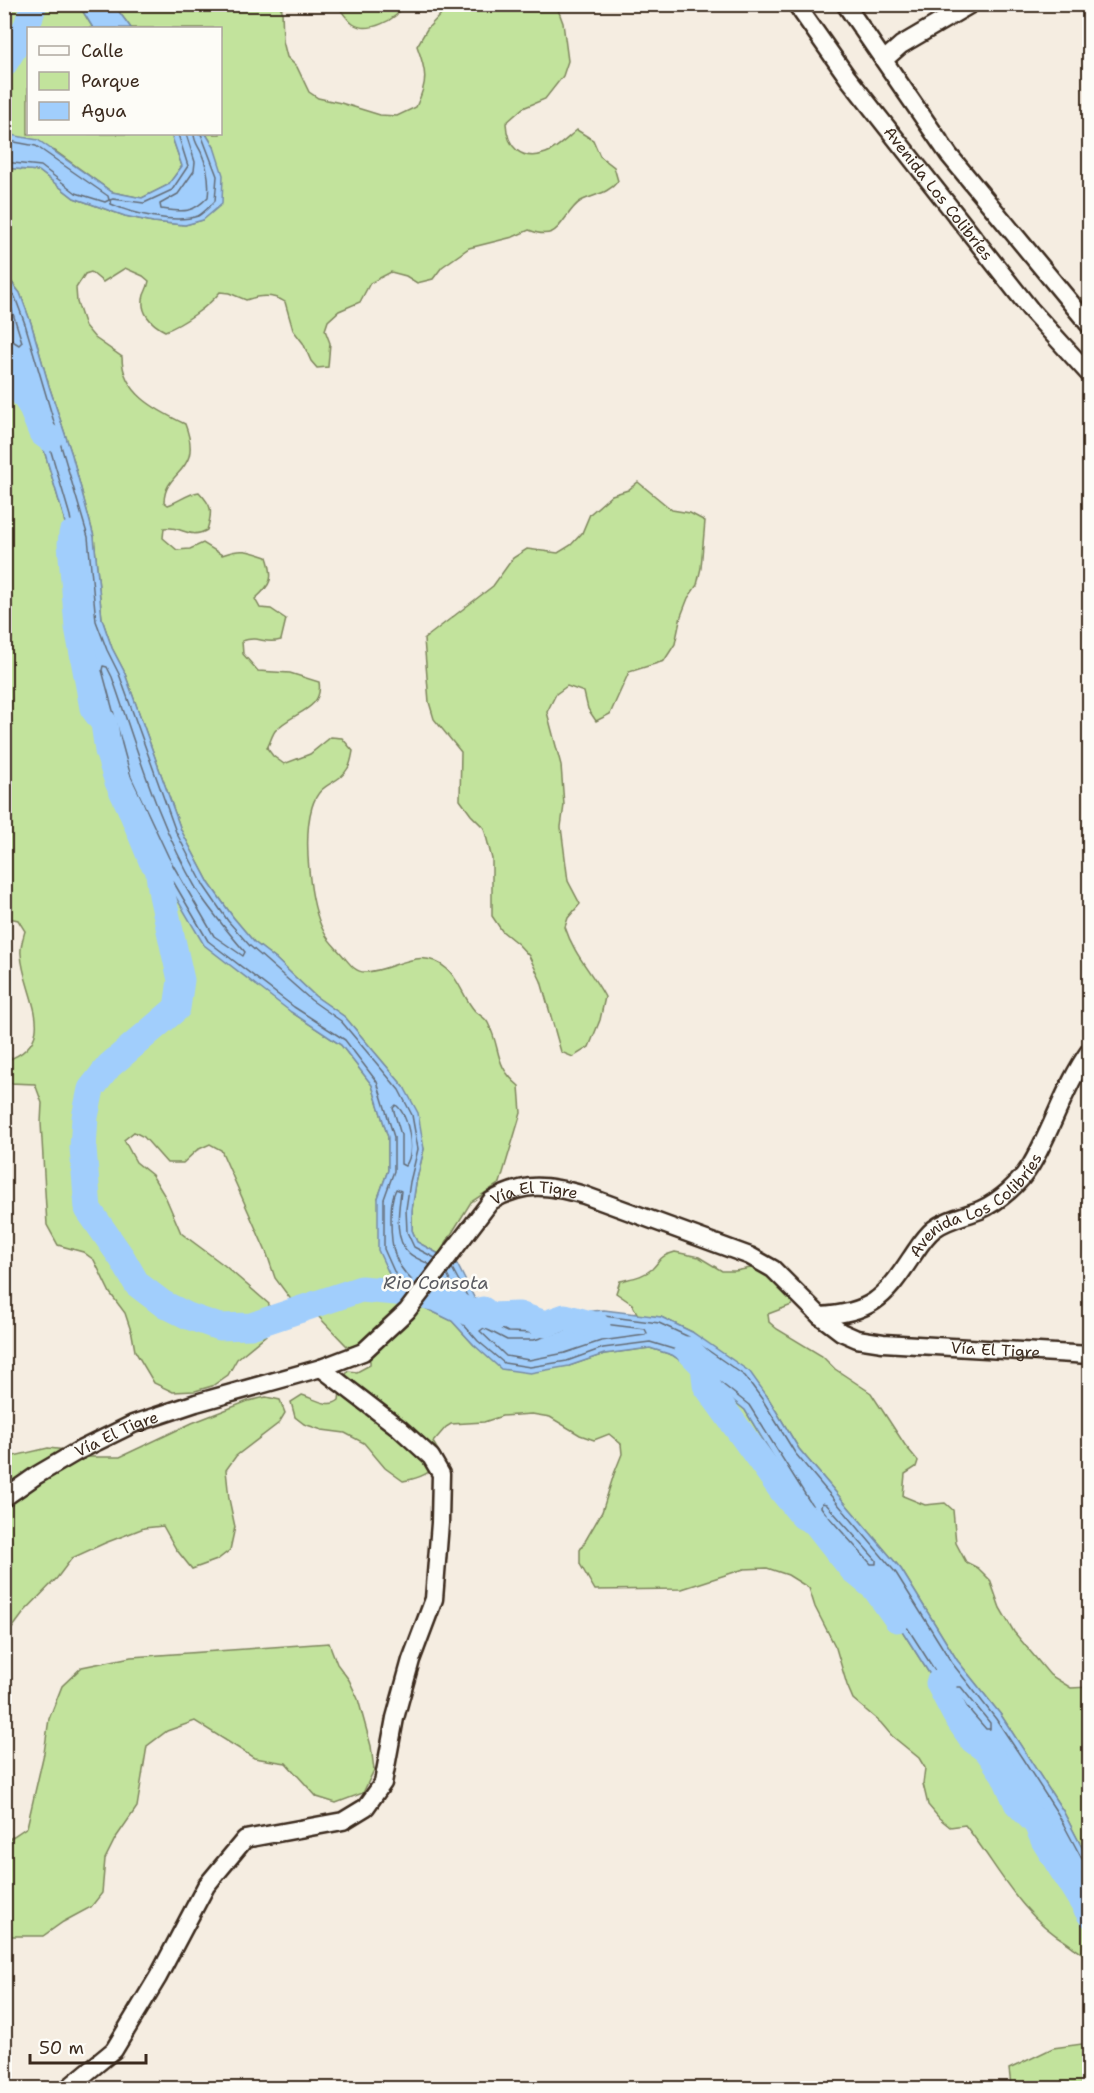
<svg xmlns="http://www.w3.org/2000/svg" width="1094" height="2093" font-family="'Shantell Sans',sans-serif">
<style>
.green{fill:#c2e39c;stroke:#7e865d;stroke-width:1.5}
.water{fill:#a1cefc;stroke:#788ca3;stroke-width:1.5}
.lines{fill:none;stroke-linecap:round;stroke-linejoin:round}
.shore{stroke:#646c77;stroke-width:1.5}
.river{stroke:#a1cefc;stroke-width:27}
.minor-casing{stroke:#3b2a1e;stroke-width:21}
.minor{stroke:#fdfcf7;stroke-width:16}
.labels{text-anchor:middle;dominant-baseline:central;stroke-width:5;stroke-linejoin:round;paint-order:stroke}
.street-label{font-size:16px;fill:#3b2a1e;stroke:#fdfcf7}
.water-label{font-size:18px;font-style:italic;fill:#5a5b61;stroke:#fdfcf7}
</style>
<rect width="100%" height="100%" fill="#f5ede1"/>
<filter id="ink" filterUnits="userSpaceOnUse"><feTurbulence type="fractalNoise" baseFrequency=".0167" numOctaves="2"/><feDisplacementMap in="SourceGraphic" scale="12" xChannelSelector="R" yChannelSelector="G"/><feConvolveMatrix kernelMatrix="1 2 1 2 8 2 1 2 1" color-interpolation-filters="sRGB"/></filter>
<g filter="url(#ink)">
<path class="green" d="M 556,4 L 563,23 L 568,61 L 563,76 L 545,99 L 523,108 L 506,123 C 507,147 521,162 546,153 C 557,149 567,138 577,130 L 593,140 L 600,156 L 614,167 L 618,181 C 608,194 595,194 581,201 C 569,208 562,228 552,232 C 545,235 536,233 529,230 L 513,237 L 469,248 L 442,267 L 433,279 L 417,283 L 406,276 L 391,272 L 370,283 L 360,302 L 339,311 L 328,321 L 325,330 L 330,343 L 328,367 L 317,368 L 311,361 L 303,343 L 293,330 L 285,302 C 273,294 260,295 246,300 L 229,293 L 220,292 C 209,306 182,325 165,331 C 151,324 139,312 144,295 C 146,290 148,287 149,281 L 143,276 L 125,268 L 103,282 L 91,272 L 85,274 L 76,288 L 77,302 L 85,326 L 95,338 L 122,357 C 122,393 156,410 185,424 C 204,474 165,468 164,502 L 168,505 C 180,501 187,494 199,492 C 212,506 213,510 207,530 C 189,540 183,526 164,528 L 163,538 L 177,550 L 190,549 L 203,543 L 222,555 C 241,548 247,550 267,557 C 274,578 272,584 255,599 L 260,608 L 271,609 L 286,619 L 281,640 C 263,645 260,635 242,641 L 243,654 L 258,671 L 290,673 L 319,682 C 324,711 291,712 275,731 C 272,735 270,743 267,748 L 273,756 L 284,764 L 310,754 L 331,737 L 342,738 L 353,751 C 352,756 351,764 348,768 C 338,786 320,780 312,807 C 303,837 309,904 324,932 C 328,941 338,949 344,957 C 350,964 355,972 365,972 C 396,971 419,944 447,969 C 459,979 464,999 475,1011 C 479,1015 485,1017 488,1023 C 502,1050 493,1064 519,1086 L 521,1113 L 500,1183 L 471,1202 L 439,1254 L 417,1242 L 412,1230 L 412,1210 L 416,1183 L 424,1149 L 404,1087 L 345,1017 L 315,996 L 276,959 L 254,942 L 233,917 L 209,883 L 181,830 L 124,671 L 112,648 L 102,619 L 94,537 L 72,455 L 49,386 L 31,323 L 20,293 L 5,273 L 4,168 L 39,171 L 74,198 L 125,216 L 153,222 L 185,225 L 203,220 L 214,147 L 206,134 L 220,134 L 220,28 L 131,28 L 114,5 L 279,5 L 282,10 L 283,41 L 287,57 L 297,67 L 309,92 L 318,98 L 341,103 L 380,115 L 397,116 L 416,107 C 428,81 427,73 417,46 L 427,29 L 443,12 L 443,5 Z
M 5,5 L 79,5 L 93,28 L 28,28 L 28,134 L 171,134 L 182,166 L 168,185 L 142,198 L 112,192 L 55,151 L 5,134 Z
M 337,5 L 404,5 C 397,20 368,34 353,24 C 347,20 341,10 337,5 Z
M 4,343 L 9,357 L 31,406 L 64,518 L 104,723 L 118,782 L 291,1012 L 341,1045 L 372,1085 L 388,1137 L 388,1170 L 378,1198 L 423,1307 L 452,1321 L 474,1345 L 569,1366 L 604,1354 L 650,1348 L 672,1355 L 699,1373 L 745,1410 L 782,1471 L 815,1522 L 875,1588 L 955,1714 L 988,1751 L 1004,1774 L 1089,1910 L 1089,1956 C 1080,1954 1074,1947 1066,1942 C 1020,1915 997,1865 965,1825 L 950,1827 L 939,1818 L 928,1805 L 923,1784 L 925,1768 L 919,1758 L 892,1736 L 881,1723 L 853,1699 L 847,1685 L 836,1648 L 815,1607 L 809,1588 L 788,1575 L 767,1568 L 744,1569 L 682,1589 L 595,1590 L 580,1564 L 580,1550 L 602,1512 L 614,1474 L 622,1454 L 621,1444 L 609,1434 L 594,1440 L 580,1435 L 550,1417 L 532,1414 L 502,1416 L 484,1422 L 451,1424 L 446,1427 L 433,1442 L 443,1459 C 431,1473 421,1478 403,1481 L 385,1468 L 364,1443 L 345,1433 L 322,1430 L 304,1424 L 295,1417 L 291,1402 L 302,1395 C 313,1398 329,1409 339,1400 L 341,1383 L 348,1371 L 357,1372 L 370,1365 L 370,1361 L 363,1352 L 347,1346 L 317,1315 L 292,1301 L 275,1278 L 267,1254 L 221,1150 L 210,1144 L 197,1150 L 183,1163 L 167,1163 L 144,1137 L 134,1132 L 124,1140 L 136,1162 L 152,1175 L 166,1198 L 181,1233 L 224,1265 L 269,1304 L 266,1335 L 237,1359 L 228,1375 L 212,1386 L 195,1391 L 173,1392 L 154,1383 L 135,1351 L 132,1334 L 125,1313 L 110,1293 L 94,1260 L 83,1252 L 58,1245 L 47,1225 L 41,1123 L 42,1103 L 35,1084 L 9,1083 L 5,1080 L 5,1061 C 63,1041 23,995 21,954 C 20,947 23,938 25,931 L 18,920 L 4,917 Z
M 638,482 L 672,510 L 690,513 L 705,521 L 701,568 L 697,585 L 688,598 L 681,616 L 675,644 L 664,661 L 629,672 L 610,714 L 596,721 L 588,709 L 584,692 L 567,686 L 556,694 L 547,712 L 561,765 L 564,805 L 561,827 L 568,881 L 580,904 L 568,918 L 565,927 C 574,955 591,971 605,997 L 600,1020 L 589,1047 L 573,1057 L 561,1052 L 541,981 L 529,956 L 518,944 L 502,931 L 492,916 L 492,859 L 484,828 L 471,815 L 460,800 L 461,752 L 434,719 L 429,702 L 424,639 L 493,586 L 513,558 L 527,549 L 558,553 L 571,545 L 582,533 L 590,514 L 612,495 L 628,490 Z
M 675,1252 L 699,1257 L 722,1271 L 735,1271 L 756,1267 L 765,1271 L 790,1293 L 792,1305 L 768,1314 L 769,1322 L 777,1329 L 822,1356 L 835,1369 L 871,1393 L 905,1445 L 918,1461 L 916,1467 L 905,1474 L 903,1496 L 925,1505 L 945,1503 L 953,1510 L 956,1543 L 966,1562 L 978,1568 L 990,1580 L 1000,1608 L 1014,1632 L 1050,1675 L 1071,1688 L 1089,1687 L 1089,1861 L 1063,1811 L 1001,1715 L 957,1660 L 901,1569 L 799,1449 L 767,1396 L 692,1332 L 661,1317 L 638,1315 L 632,1304 L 616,1293 L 620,1281 C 632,1278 643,1277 652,1269 C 663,1258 658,1257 675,1252 Z
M 266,1397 L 280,1400 L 285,1413 L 279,1423 L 236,1456 L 226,1470 L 229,1499 L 235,1527 L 230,1550 L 217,1560 L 192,1569 L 176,1549 L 163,1526 L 144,1528 L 105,1543 L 72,1558 L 57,1578 L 25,1611 L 5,1638 L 5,1458 L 48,1448 L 76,1451 L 89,1457 L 120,1457 L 192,1423 L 248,1401 Z
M 329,1643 L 337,1664 L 349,1680 L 358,1699 L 371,1746 L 374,1770 L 363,1793 L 336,1803 L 317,1797 L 286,1763 L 254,1758 L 195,1721 L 167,1731 L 147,1746 L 137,1807 L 115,1839 L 105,1859 L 102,1893 L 91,1907 L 63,1922 L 43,1936 L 5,1936 L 5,1842 L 27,1827 L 44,1753 L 49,1719 L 62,1686 L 82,1667 L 131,1657 Z
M 1089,2043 L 1089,2088 L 1015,2088 L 1011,2085 L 1009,2069 L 1053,2048 Z"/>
<path class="water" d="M 79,5 L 114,5 L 131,28 L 93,28 Z
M 5,134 L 38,140 L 112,192 L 142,198 L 168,185 L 182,166 L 171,134 L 206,134 L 214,147 L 223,175 L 222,204 L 203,220 L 185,225 L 153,222 L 125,216 L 74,198 L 39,171 L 5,168 Z
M 4,273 L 20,293 L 31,323 L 49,386 L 72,455 L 94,537 L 102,619 L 112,648 L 124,671 L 181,830 L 209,883 L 233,917 L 254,942 L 276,959 L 315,996 L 345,1017 L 404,1087 L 418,1113 L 424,1149 L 416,1183 L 412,1210 L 412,1230 L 417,1242 L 457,1264 L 478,1305 L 490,1316 L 510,1326 L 534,1327 L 580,1312 L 604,1310 L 661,1317 L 692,1332 L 750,1372 L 767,1396 L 799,1449 L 901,1569 L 957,1660 L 1001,1715 L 1063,1811 L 1089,1861 L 1089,1910 L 988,1751 L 955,1714 L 875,1588 L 815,1522 L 782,1471 L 745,1410 L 699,1373 L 672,1355 L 650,1348 L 604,1354 L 569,1366 L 530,1373 L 501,1369 L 474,1345 L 452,1321 L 423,1307 L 393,1282 L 378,1250 L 378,1198 L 388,1170 L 388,1137 L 372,1085 L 341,1045 L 291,1012 L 204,945 L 158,867 L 118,782 L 104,723 L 82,651 L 73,569 L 64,518 L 31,406 L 9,357 L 5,343 Z"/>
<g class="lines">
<path class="shore" d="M 178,134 L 188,166 L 172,190 L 144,203 L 113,199 L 110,200 L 111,204 C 133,214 175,224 198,216 C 204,213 210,206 215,201 L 217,176 L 201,134
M 186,134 L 195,162 L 194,171 L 178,194 L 160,204 L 161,209 C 183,212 192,214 208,197 C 210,181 208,168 201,152 C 198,146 194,141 194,134
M 4,140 L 36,146 L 108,196 L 109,200 L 105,202 L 76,193 L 41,166 L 4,162
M 4,283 L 15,297 L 25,324 L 88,537 L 96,621 L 107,650 L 119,674 L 176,832 L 204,886 L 228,921 L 250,946 L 311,1000 L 341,1021 L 399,1090 L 412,1115 L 418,1149 L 410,1182 L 406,1209 L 407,1232 L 414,1247 L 435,1258
M 4,295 L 9,301 L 22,342 L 19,345 L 11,340 L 4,339
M 4,346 L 13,350 L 37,404 L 70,516 L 79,568 L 88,650 L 109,722 L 124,780 L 163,864 L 208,941 L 294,1007 L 345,1040 L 377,1082 L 394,1137 L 394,1171 L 384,1199 L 384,1249 L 397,1278 L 411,1289
M 103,666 L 107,667 L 112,677 C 137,748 158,824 197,890 C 211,912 228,932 245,952 L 243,956 L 214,936 L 170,860 L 131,777 L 102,670 Z
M 396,1105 C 409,1116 416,1153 405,1166 L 401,1164 L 401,1135 L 393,1108 Z
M 452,1268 L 474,1309 L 486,1321 L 508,1332 L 535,1333 L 582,1318 L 604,1316 L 659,1323 L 689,1337 L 745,1376 L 762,1399 L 795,1453 L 896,1573 L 952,1663 L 996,1719 L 1022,1758 L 1058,1814 L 1082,1859 L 1090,1862
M 416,1284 C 394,1265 391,1249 391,1221 C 391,1209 391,1199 396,1189 L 401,1191 C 399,1209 393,1239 409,1253 C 414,1258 424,1261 430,1265
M 431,1296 L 459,1309 L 463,1308 L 463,1305 L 447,1275
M 426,1302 L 456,1316 L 478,1341 L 504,1363 L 530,1367 L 567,1361 L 603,1348 L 650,1342 L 676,1350 L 702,1368 L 749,1405 L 820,1518 L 880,1585 L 960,1710 L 993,1747 L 1090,1900
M 604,1324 L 645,1329 L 647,1333 L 645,1335 L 601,1341 L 565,1353 L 529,1360 L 506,1356 L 480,1331 L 484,1328 L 507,1340 L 534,1340 L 583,1325 Z
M 822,1503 L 826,1504 L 876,1560 L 876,1564 L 871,1564 L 826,1514 L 821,1507 Z
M 957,1687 L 961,1687 L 990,1723 L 990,1729 L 986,1729 L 966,1706 L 956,1691 Z"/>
<path class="river" d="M 4,64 L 27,26 L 34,4
M 4,353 L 9,357 L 18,386 L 31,406 L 42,433 L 49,438
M 72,534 L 71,544 L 78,627 L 93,708 L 104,723 L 108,751 L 118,782 L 130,807 L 152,861 L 158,867 L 162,895 L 181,980 L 177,1008 L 109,1066 L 91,1089 L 85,1117 L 83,1148 L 88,1209 L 122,1258 L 137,1284 L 162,1303 L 188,1316 L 219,1327 L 251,1326 L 361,1289 L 419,1294 L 447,1300 L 472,1314 L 483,1310 L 490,1316 L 519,1315 L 545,1324 L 565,1317 L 597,1326
M 688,1350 L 704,1366 L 706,1385 L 784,1493 L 803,1516 L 815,1522 L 852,1569 L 875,1588 L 897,1619
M 939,1683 L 955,1714 L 973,1740 L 988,1751 L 1004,1774 L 1017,1803 L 1037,1824 L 1044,1840 L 1090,1914"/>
<g class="minor-casing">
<g id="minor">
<path id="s1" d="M 796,4 L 848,78 L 1030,309 L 1090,375"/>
<path d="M 845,4 L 949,155 L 1090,326"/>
<path d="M 884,60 L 901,45 L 971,4"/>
<path id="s2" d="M 820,1316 C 870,1313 884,1299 911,1258 C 918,1248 924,1237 934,1229 C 947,1219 965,1216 980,1210 C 1000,1201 1020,1183 1031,1165 C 1053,1128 1065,1085 1090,1050"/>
<path id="s3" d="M 4,1498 L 37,1475 L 78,1451 L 133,1424 L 196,1403 L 321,1368 L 363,1352 L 407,1311 L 491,1201 C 525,1181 548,1185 584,1195 L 750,1256 L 773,1269 L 820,1316 L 841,1332 L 857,1339 L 883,1343 L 1090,1355"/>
<path d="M 68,2088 L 114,2050 L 158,1977 L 206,1886 L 245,1839 L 343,1821 L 366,1807 L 383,1783 L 395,1718 L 411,1660 L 434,1599 L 440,1523 L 441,1474 L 431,1457 L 399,1428 L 321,1368"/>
</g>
</g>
<use href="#minor" class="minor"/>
</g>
</g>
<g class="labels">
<g class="street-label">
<text stroke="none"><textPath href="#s1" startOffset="237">Avenida Los Colibríes</textPath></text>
<text stroke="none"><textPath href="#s3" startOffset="634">Vía El Tigre</textPath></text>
<text stroke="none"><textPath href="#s2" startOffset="200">Avenida Los Colibríes</textPath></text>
<text stroke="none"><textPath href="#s3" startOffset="1138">Vía El Tigre</textPath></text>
<text stroke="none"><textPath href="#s3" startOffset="130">Vía El Tigre</textPath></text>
</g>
<g class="water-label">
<text x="436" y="1283">Rio Consota</text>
</g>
</g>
<rect width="1094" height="2093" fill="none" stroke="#fdfcf7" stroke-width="24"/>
<rect x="12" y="12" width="1070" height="2069" fill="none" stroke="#3b2a1e" stroke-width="2" filter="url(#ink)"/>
<rect x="27" y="27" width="195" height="108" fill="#fdfcf7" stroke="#afa8a0" stroke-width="1.5"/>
<rect x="39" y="46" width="30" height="9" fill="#fdfcf7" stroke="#afa8a0" stroke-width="1.5"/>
<text x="81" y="57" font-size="18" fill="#3b2a1e">Calle</text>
<rect x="39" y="72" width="30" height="18" fill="#c2e39c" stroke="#afa8a0" stroke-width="1.5"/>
<text x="81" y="87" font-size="18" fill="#3b2a1e">Parque</text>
<rect x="39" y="102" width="30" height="18" fill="#a1cefc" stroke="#afa8a0" stroke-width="1.5"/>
<text x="81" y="117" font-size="18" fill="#3b2a1e">Agua</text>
<path d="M30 2054v9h116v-9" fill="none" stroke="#3b2a1e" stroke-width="3"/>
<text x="39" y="2054" font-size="18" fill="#3b2a1e" stroke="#fdfcf7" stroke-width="4.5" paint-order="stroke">50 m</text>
</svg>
